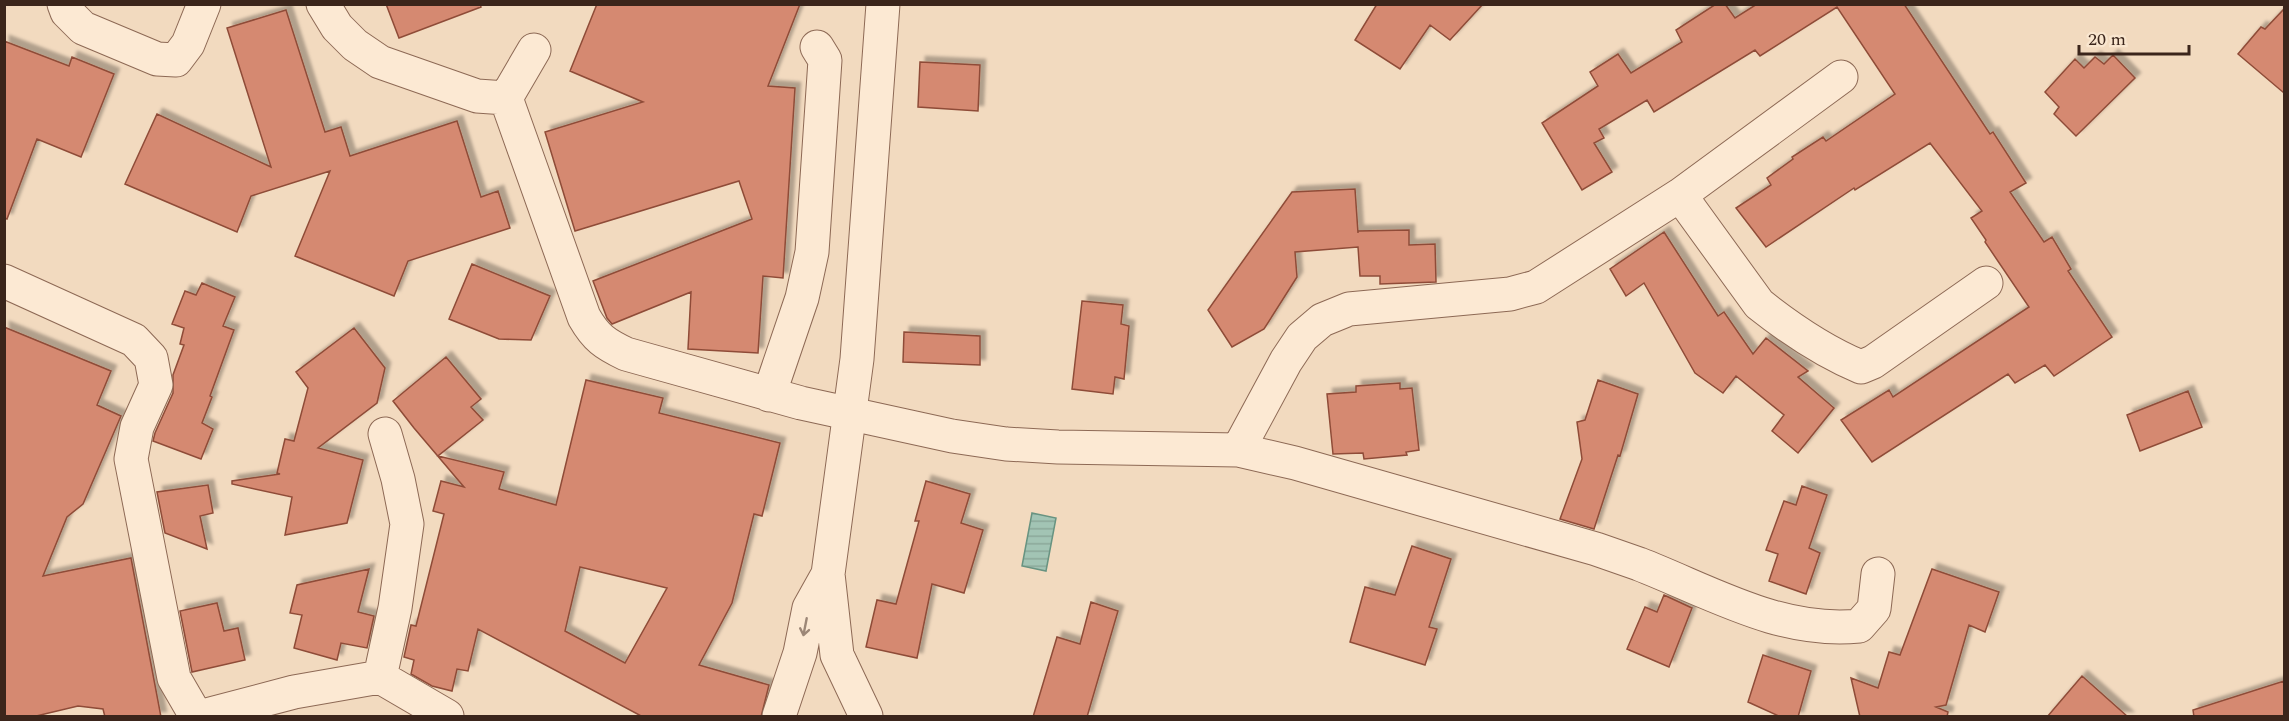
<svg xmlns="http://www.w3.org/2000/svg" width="2289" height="721" font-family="Spectral,serif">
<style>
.water{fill:url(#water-rules);stroke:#689381;stroke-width:1.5}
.building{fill:#d58971;stroke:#8f4c38;stroke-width:1.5;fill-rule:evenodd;filter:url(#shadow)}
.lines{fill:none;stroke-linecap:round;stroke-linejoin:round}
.street-casing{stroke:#8d6955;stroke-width:35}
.street{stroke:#fce9d3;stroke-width:33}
.oneway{stroke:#9c8777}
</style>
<defs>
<pattern id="water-rules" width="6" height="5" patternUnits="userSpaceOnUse" patternTransform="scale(1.5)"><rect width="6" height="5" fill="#a2c4b4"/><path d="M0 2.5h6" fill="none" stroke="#8ca89a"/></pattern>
<filter id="shadow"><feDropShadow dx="5.5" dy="-5.5" stdDeviation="1.5" flood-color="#0004"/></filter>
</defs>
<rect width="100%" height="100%" fill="#f2dabf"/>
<path class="water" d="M 1032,513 L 1056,518 L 1046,571 L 1022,566 Z"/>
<path class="building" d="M 386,4 L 480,4 L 481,7 L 399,38 Z
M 597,4 L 800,4 L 768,86 L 795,88 L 783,278 L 763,276 L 758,353 L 688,349 L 691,292 L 612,324 L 607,318 L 593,281 L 752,219 L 739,181 L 575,231 L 545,132 L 643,102 L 570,71 Z
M 1377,4 L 1483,4 L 1450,40 L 1430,25 L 1400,69 L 1355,40 Z
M 1716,4 L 1725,4 L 1735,18 L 1757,4 L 1904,4 L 1990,134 L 1993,132 L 2026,183 L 2010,192 L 2044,242 L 2052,237 L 2071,269 L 2068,271 L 2112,337 L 2054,376 L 2045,365 L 2015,383 L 2008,374 L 1872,462 L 1841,420 L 1889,390 L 1893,397 L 2029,307 L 1985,242 L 1986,240 L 1971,218 L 1982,211 L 1930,143 L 1855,190 L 1854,188 L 1766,247 L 1736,208 L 1771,185 L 1767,178 L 1793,159 L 1792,157 L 1823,137 L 1826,141 L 1895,94 L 1837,7 L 1760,56 L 1755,50 L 1654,112 L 1647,100 L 1599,129 L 1604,138 L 1594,143 L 1612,172 L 1582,190 L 1542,123 L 1598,86 L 1590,72 L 1618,54 L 1631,73 L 1682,42 L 1676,30 Z
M 2284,9 L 2284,93 L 2238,54 L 2261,27 L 2265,29 Z
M 286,10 L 325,132 L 341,127 L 350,156 L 457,121 L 481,197 L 498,191 L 510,228 L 408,261 L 394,296 L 295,256 L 330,171 L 251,196 L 237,232 L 125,184 L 157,114 L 271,167 L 227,28 Z
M 4,41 L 69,66 L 72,57 L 114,74 L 81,157 L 37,139 L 7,219 L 4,218 Z
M 2113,55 L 2135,78 L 2076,136 L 2054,114 L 2059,107 L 2045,92 L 2075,59 L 2084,68 L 2095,57 L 2104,64 Z
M 920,62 L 980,65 L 978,111 L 918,107 Z
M 1355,189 L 1358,233 L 1358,231 L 1409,230 L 1409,245 L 1435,244 L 1436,282 L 1380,284 L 1380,276 L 1360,276 L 1358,247 L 1295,252 L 1297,277 L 1264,329 L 1232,347 L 1208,310 L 1292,192 Z
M 1664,232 L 1718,316 L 1724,312 L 1753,354 L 1766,338 L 1808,371 L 1798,377 L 1834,408 L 1798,453 L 1772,431 L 1784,415 L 1736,376 L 1723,393 L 1695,373 L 1644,283 L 1626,296 L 1610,269 Z
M 472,264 L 550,296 L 531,340 L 499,339 L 449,319 Z
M 202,283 L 235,297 L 223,326 L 234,330 L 210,396 L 212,397 L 202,423 L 213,429 L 201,459 L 153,441 L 155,433 L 173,393 L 173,375 L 184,345 L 180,344 L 184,328 L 172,324 L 185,291 L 196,295 Z
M 1082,301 L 1123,305 L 1121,324 L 1129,326 L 1124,379 L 1115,377 L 1113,394 L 1072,389 Z
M 4,327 L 111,371 L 97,405 L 121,416 L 83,504 L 67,517 L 43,576 L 131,558 L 161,717 L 105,717 L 103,709 L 78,706 L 32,717 L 4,717 Z
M 354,328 L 385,368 L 377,403 L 318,448 L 363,460 L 347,523 L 285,535 L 292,497 L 232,484 L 232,481 L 280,474 L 277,473 L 285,439 L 294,441 L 308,388 L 296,372 Z
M 904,332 L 980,336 L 980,365 L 903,362 Z
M 446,357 L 481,399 L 471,407 L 483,420 L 438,456 L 504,472 L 499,489 L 556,505 L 586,380 L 663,398 L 659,413 L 780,443 L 762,516 L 754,514 L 732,603 L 699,665 L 769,685 L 761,717 L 643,717 L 478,629 L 468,671 L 457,669 L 452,691 L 432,686 L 411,674 L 414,660 L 404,657 L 411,625 L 416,626 L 444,514 L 433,511 L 441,481 L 464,487 L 414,428 L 393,401 ZM 580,567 L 667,588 L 625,663 L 565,631 Z
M 1598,380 L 1638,394 L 1620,456 L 1618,455 L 1594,529 L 1560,519 L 1582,459 L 1577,422 L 1585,420 Z
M 1400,383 L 1400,389 L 1412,388 L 1419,450 L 1406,452 L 1407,455 L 1364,459 L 1363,453 L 1333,454 L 1327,394 L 1356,392 L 1356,386 Z
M 2188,391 L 2202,427 L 2140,451 L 2127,415 Z
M 926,481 L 970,494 L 961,523 L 983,530 L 964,593 L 932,584 L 917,658 L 866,647 L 877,600 L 896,604 L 919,521 L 915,521 Z
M 208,485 L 213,513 L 200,516 L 207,549 L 165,533 L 157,492 Z
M 1802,486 L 1827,495 L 1809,548 L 1820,553 L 1806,594 L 1769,581 L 1778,554 L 1766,550 L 1784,501 L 1796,505 Z
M 1412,546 L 1451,559 L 1429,627 L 1437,629 L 1425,665 L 1350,642 L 1365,587 L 1395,595 Z
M 369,569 L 358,612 L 374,616 L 367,648 L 341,643 L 337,660 L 294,648 L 302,615 L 290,613 L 297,585 Z
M 1932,569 L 1999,592 L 1985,632 L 1969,625 L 1946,705 L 1936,707 L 1948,712 L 1947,717 L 1860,717 L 1851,678 L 1878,688 L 1889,652 L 1900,655 Z
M 1664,595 L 1692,608 L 1669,667 L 1627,649 L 1645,607 L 1657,612 Z
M 1091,602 L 1118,611 L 1087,717 L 1033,717 L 1057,637 L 1080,644 Z
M 217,603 L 224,631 L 238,628 L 245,660 L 192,672 L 180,611 Z
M 1763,655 L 1811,671 L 1798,717 L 1781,717 L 1748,702 Z
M 2082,676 L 2128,717 L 2047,717 Z
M 2284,681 L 2284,717 L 2194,717 L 2193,710 Z"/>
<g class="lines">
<g class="street-casing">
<path id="street" d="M 64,4 L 67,12 L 83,28 L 157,59 L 176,60 L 188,44 L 204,4
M 323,4 L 337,27 L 355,45 L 380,62 L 477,96 L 506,98 L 534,50
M 506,98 L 584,317 C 596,338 605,344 626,354 L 801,403 L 952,436 L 1006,444 L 1058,447 L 1238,450 L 1286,361 L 1302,337 L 1322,320 L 1349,309 L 1510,294 L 1536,287 L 1680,195 L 1841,77
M 1680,195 L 1759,304 C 1788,327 1827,353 1861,367 L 1873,362 L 1986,283
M 4,281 L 134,340 L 151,358 L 156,385 L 137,427 L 131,459 L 174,678 L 196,716
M 769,395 L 802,298 L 812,252 L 825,60 L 817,47
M 1238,450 L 1295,463 L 1596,549 C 1610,554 1625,559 1639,564 C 1711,592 1780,634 1859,626 L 1874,609 L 1878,574
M 380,677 L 395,608 L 407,524 L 398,479 L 385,434
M 203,716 L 294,692 L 380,677 L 447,716
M 779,716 L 800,653 L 809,608 L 828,574
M 866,716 L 837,655 L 828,574 L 857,359 L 883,4"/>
</g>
<use href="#street" class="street"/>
</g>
<defs><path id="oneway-shaft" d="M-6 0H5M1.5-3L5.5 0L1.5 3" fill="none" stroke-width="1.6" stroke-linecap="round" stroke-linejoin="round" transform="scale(1.5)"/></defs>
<use class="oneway" href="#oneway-shaft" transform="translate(805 627) rotate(101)"/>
<rect width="2289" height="721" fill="none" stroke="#3b251b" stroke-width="12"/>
<path d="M2079 45v9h110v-9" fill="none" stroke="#3b251b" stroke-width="3"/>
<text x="2088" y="45" font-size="18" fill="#3b251b" stroke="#f9e6cf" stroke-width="4.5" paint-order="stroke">20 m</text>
</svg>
